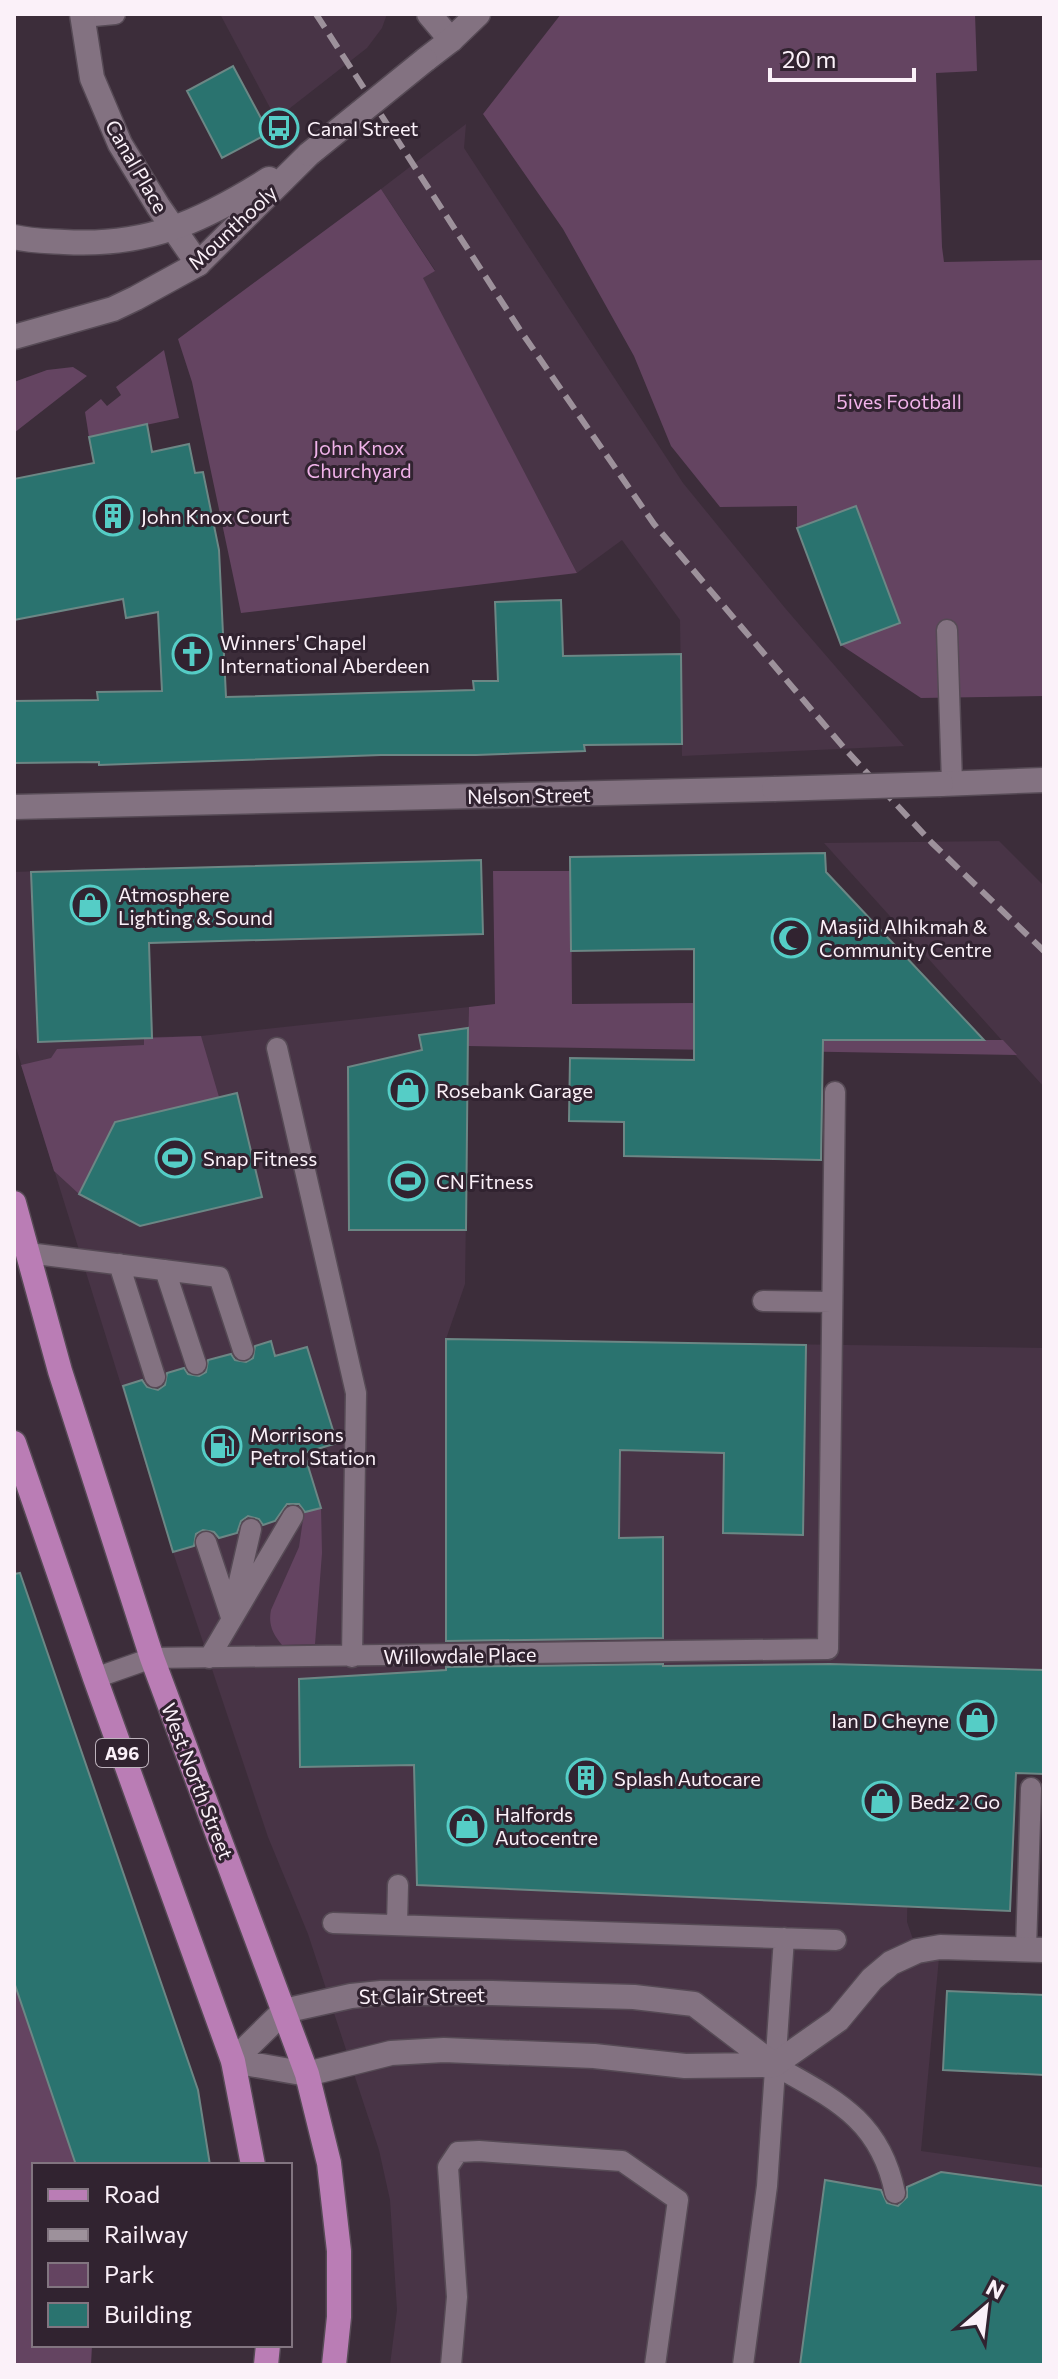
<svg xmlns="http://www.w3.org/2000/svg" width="1058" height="2379" font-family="Commissioner,sans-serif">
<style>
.built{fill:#483446}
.green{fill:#644461}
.building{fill:#2a736f;stroke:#6c8785;stroke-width:2}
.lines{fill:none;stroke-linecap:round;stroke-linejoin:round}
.lane-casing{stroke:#564a55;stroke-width:23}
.street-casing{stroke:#564a55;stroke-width:27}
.secondary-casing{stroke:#564a55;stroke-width:27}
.primary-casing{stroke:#564a55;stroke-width:27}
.lane{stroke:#837281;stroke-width:20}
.street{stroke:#837281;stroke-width:24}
.secondary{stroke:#837281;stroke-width:24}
.primary{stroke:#ba7db5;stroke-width:24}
.rail{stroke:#9d919b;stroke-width:6;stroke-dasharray:16 8;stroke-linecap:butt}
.street-bridge-casing{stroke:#564a55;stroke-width:27;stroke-linecap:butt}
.secondary-bridge-casing{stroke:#564a55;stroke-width:27;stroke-linecap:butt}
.street-bridge{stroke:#837281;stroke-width:24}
.secondary-bridge{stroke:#837281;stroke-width:24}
.labels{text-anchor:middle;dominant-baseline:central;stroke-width:6;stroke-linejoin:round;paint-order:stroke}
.shield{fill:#312330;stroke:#beb3bd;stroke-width:2}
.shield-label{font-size:18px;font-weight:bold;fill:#fbf1f9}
.poi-label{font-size:20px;fill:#fbf1f9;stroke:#312330;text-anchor:start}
.street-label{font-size:20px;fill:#fbf1f9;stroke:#312330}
.park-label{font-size:20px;fill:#f1b3ea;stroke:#312330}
</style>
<rect width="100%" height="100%" fill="#3c2d3a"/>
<path class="built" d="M 220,14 L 387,14 L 382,28 L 367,48 L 276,119 Z
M 466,124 L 464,148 L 683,483 L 785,608 L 904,746 L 682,756 L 680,620 L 622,540 L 577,573 L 422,278 L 435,270 L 381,189 Z
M 999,841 L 1044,886 L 1044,1087 L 824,843 Z
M 145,867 L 153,1037 L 201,1036 L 469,1007 L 465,1284 L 446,1339 L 1044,1348 L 1044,1774 L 910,1771 L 907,1922 L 917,1951 L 940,1947 L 921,2151 L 1044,2168 L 1044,2365 L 390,2365 L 397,2310 L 390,2200 L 379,2150 L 308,1934 L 268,1837 L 173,1552 L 14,1041 L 14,872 Z"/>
<path class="green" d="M 561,14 L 975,14 L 977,71 L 936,73 L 942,247 L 944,262 L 1044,260 L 1044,696 L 921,698 L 841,645 L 797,528 L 797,506 L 720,507 L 671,446 L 634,356 L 563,229 L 483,114 Z
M 381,189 L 435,271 L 423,278 L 577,573 L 241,613 L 192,382 L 178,339 Z
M 164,350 L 179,418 L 89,437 L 85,412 L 101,399 L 107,406 L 121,395 L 116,387 Z
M 73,367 L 87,376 L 14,433 L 14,382 L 47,370 Z
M 493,871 L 571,871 L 572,1004 L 694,1003 L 695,1040 L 1003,1040 L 1017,1055 L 468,1046 L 469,1007 L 495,1004 Z
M 201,1036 L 219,1097 L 115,1122 L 79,1194 L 54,1171 L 21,1065 L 51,1058 L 57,1049 L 144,1045 L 144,1038 Z
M 321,1507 L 322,1553 L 315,1644 L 282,1645 C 273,1634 268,1625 271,1610 L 299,1547 L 304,1513 Z
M 14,1982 L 76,2165 L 34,2165 L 34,2345 L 92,2345 L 91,2365 L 14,2365 Z"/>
<path class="building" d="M 233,66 L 269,133 L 222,158 L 187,91 Z
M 147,424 L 152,452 L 189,444 L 195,473 L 203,472 L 219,550 L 226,697 L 474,690 L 473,681 L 498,681 L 495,602 L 561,600 L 563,656 L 681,654 L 682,744 L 584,745 L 585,751 L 476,755 L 381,755 L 99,765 L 99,762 L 14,763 L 14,701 L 98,700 L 97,692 L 162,691 L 158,612 L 126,618 L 123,599 L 14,620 L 14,479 L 94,463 L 89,437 Z
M 856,506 L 900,623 L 841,645 L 797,528 Z
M 825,853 L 826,872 L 984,1040 L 823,1040 L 821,1160 L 624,1156 L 624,1122 L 569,1121 L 570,1058 L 694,1060 L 694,949 L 571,951 L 570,857 Z
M 481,860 L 483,934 L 149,943 L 152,1038 L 38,1042 L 31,872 Z
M 468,1028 L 466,1230 L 349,1230 L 348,1067 L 422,1050 L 419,1035 Z
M 237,1093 L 262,1197 L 140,1226 L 79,1194 L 115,1122 Z
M 446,1339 L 806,1345 L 803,1535 L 723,1533 L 724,1453 L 620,1450 L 619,1538 L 663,1537 L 663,1638 L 446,1641 Z
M 271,1341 L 275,1356 L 307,1347 L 337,1443 L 304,1453 L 321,1508 L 305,1512 L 299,1504 L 287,1504 L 275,1521 L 263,1525 L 259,1519 L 248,1516 L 241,1521 L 237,1533 L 219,1538 L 214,1532 L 203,1530 L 196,1534 L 194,1546 L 173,1552 L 123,1386 L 142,1380 L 147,1387 L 158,1390 L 165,1385 L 167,1373 L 184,1368 L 188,1374 L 199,1376 L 206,1372 L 208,1360 L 231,1354 L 235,1360 L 246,1362 L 253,1358 L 255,1346 Z
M 20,1573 L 198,2090 L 210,2165 L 76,2165 L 14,1982 L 14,1574 Z
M 663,1664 L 663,1666 L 830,1664 L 1044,1670 L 1044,1774 L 1016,1773 L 1010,1911 L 417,1885 L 414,1765 L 300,1767 L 299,1679 L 446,1670 L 446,1667 Z
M 947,1991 L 1044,1995 L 1044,2075 L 943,2070 Z
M 941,2172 L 1044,2186 L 1044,2365 L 800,2365 L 825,2180 L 881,2190 L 887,2203 L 898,2206 L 907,2197 L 907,2187 Z"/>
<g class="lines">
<g class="lane-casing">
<path id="lane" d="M 83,17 L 115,14
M 947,630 L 952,783
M 277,1048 L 356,1393 L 352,1657
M 28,1253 L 219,1277 L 243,1350
M 119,1264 L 155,1377
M 165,1270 L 196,1364
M 763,1301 L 832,1302
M 206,1542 L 231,1617
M 235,1599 L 251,1529
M 209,1658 L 293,1516
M 95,1678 L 152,1658 L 828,1649 L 835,1092
M 333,1923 L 836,1940
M 397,1925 L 398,1885
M 1026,1949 L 1031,1788
M 774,2065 C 834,2099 880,2119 895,2193
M 451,2365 L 457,2297 L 448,2167 L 458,2152 L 479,2151 L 622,2161 L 678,2200 L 655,2365
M 743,2365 L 767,2186 L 784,1938"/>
</g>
<g class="street-casing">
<path id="street" d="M 82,14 L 92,78 L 120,144 L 158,206 L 198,264
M 429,14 L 451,40
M 941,784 L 1044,780
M 14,807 L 774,789
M 233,2061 L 307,2074 L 391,2053 L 444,2050 L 594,2056 L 685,2066 L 774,2065 L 838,2020 L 872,1979 L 891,1963 L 917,1951 L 940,1947 L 1044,1950
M 233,2061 L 284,2011 L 351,1996 L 381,1993 L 492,1993 L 634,1997 L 694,2004 L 774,2065"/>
</g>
<g class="secondary-casing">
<path id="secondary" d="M 425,60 L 451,40 L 478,14
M 14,237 C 30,241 47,241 64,242 C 146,247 201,222 269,179
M 14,337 L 113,309 L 136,298 L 198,264 L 309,154"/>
</g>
<g class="primary-casing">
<path id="primary" d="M 14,1203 L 60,1371 L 152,1658 L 307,2074 L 329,2163 L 339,2251 L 339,2317 L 334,2365
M 14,1443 L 95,1678 L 233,2061 L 253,2165
M 266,2365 L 268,2345"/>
</g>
<use href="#lane" class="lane"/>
<use href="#street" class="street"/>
<use href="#secondary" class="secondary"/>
<use href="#primary" class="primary"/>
<path class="rail" d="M 316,14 L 520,330 L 654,524 L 845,749 L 932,843 L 1044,951"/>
<g class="street-bridge-casing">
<path id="street-bridge" d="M 774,789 L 941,784"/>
</g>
<g class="secondary-bridge-casing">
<path id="secondary-bridge" d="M 309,154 L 425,60"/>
</g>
<use href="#street-bridge" class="street-bridge"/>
<use href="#secondary-bridge" class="secondary-bridge"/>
</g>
<defs>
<g id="bus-ring" transform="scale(2)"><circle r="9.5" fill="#312330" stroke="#55cdc6" stroke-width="1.5"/><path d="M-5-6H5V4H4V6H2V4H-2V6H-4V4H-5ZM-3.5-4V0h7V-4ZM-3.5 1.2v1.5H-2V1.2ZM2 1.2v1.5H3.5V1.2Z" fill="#55cdc6"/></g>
<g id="building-ring" transform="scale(2)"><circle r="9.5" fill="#312330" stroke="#55cdc6" stroke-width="1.5"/><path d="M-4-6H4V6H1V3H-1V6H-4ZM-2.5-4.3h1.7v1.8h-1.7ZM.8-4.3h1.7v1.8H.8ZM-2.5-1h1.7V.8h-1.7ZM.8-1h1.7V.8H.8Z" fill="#55cdc6"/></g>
<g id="church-ring" transform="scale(2)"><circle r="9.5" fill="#312330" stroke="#55cdc6" stroke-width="1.5"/><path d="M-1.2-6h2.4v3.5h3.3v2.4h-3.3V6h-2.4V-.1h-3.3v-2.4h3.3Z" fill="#55cdc6"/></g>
<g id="shop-ring" transform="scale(2)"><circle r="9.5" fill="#312330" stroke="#55cdc6" stroke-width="1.5"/><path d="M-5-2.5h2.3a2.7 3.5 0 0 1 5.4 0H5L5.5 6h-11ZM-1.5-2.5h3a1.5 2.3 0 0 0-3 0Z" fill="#55cdc6"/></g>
<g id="mosque-ring" transform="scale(2)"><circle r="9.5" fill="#312330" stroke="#55cdc6" stroke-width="1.5"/><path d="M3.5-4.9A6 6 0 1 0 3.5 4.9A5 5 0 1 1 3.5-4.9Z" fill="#55cdc6"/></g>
<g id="stadium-ring" transform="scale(2)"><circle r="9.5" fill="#312330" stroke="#55cdc6" stroke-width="1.5"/><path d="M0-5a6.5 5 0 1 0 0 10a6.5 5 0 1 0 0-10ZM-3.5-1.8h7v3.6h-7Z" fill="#55cdc6"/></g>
<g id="fuel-ring" transform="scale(2)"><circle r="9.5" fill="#312330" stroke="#55cdc6" stroke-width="1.5"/><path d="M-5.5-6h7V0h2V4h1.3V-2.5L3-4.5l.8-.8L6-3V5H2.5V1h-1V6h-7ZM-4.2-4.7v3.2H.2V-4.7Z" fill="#55cdc6"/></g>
</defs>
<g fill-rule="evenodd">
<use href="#bus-ring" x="279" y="128"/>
<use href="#building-ring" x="113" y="516"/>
<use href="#church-ring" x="192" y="654"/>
<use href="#shop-ring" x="90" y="905"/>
<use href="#mosque-ring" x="791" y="938"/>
<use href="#shop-ring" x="408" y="1090"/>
<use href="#stadium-ring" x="175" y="1158"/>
<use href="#stadium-ring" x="408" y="1181"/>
<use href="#fuel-ring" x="222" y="1446"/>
<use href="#shop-ring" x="977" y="1720"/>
<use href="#building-ring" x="586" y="1778"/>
<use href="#shop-ring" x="882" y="1801"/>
<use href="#shop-ring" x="467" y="1826"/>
</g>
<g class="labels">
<rect class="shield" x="96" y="1739" width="52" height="28" rx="6"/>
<g class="shield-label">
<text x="122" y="1753">A96</text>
</g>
<g class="poi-label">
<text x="307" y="128">Canal Street</text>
<text x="141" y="516">John Knox Court</text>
<text x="220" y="642">Winners' Chapel<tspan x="220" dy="23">International Aberdeen</tspan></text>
<text x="118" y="894">Atmosphere<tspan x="118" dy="23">Lighting &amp; Sound</tspan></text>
<text x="819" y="926">Masjid Alhikmah &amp;<tspan x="819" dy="23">Community Centre</tspan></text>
<text x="436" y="1090">Rosebank Garage</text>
<text x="203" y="1158">Snap Fitness</text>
<text x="436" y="1181">CN Fitness</text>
<text x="250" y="1434">Morrisons<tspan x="250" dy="23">Petrol Station</tspan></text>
<text x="949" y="1720" text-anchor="end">Ian D Cheyne</text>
<text x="614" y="1778">Splash Autocare</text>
<text x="910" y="1801">Bedz 2 Go</text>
<text x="495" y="1814">Halfords<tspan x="495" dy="23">Autocentre</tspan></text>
</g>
<g class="street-label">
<text transform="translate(137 166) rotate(60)">Canal Place</text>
<text transform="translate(232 227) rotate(-43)">Mounthooly</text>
<text transform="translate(529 795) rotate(-1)">Nelson Street</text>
<text transform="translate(460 1655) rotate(-1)">Willowdale Place</text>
<text transform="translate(198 1781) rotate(69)">West North Street</text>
<text transform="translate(422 1995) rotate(-1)">St Clair Street</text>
</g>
<g class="park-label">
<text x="899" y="401">5ives Football</text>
<text x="359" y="447">John Knox<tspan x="359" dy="23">Churchyard</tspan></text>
</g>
</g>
<rect width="1058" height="2379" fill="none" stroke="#fbf1f9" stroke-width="32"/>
<rect x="32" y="2163" width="260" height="184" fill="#312330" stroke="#827580" stroke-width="2"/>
<rect x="48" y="2189" width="40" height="12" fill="#ba7db5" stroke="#827580" stroke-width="2"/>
<text x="104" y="2203" font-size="24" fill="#fbf1f9">Road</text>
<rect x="48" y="2229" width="40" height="12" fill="#9d919b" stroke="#827580" stroke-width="2"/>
<text x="104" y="2243" font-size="24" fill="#fbf1f9">Railway</text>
<rect x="48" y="2263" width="40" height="24" fill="#644461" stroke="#827580" stroke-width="2"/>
<text x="104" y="2283" font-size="24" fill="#fbf1f9">Park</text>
<rect x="48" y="2303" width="40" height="24" fill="#2a736f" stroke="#827580" stroke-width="2"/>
<text x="104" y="2323" font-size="24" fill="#fbf1f9">Building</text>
<g transform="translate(986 2307) rotate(28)" stroke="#312330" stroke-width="6" paint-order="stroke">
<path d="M0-6L14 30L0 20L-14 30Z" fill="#fbf1f9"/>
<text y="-12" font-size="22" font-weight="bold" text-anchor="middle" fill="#fbf1f9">N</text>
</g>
<path d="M770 68v12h144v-12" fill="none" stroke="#fbf1f9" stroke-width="4"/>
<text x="782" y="68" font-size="24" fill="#fbf1f9" stroke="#312330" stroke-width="6" paint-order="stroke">20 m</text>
</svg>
